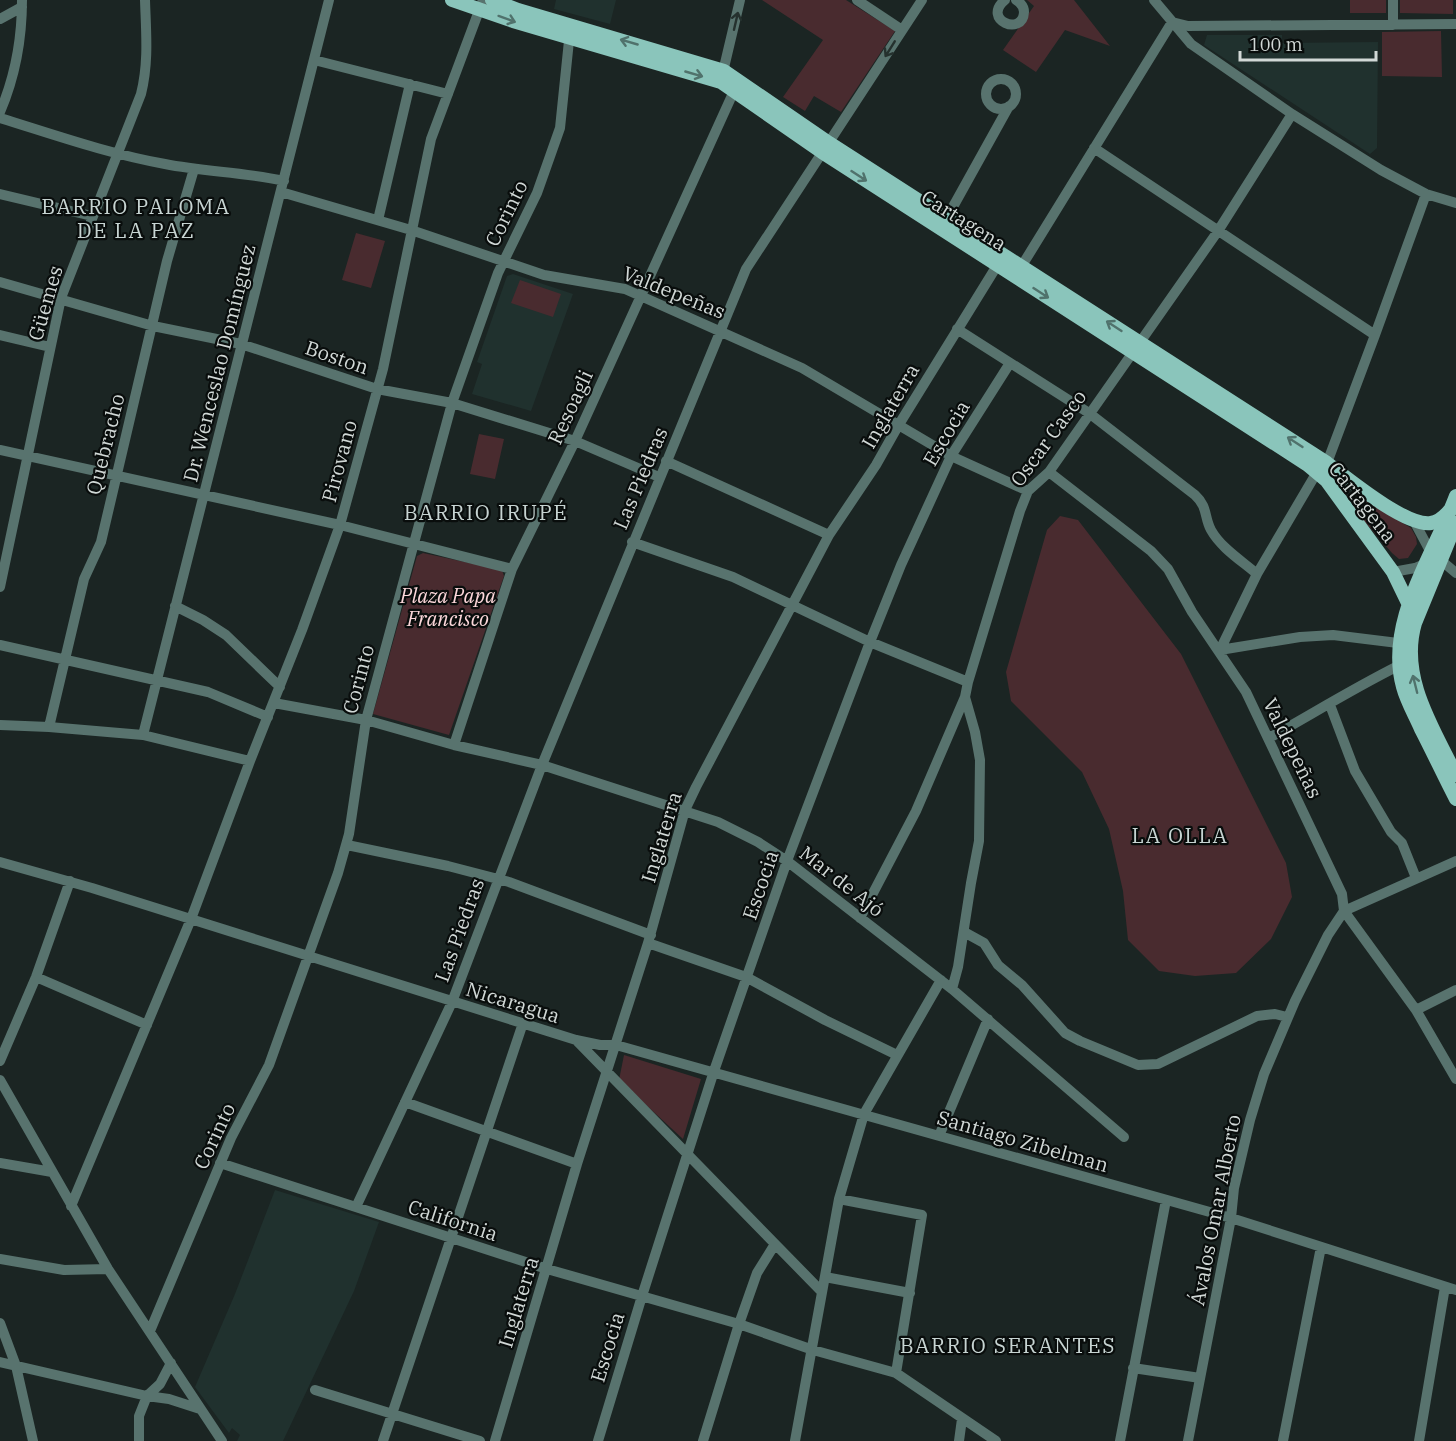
<svg xmlns="http://www.w3.org/2000/svg" width="1456" height="1441" font-family="'IBM Plex Serif',serif">
<style>
.built{fill:#20312e}
.green{fill:#492b2f}
.lines{fill:none;stroke-linecap:round;stroke-linejoin:round}
.minor{stroke:#58736e;stroke-width:10}
.major{stroke:#8ac5bb;stroke-width:14}
.oneway{stroke:#50726c}
.oneway2{stroke:#25312e}
.labels{text-anchor:middle;dominant-baseline:central;stroke-width:4.5;stroke-linejoin:round;paint-order:stroke}
.street-label{font-size:20px;fill:#d1d8d6;stroke:#090d0c}
.park-label{font-size:20px;font-style:italic;fill:#fcd7da;stroke:#090d0c}
.neighbourhood-label{font-size:21px;letter-spacing:1.5px;fill:#c7d4d2;stroke:#090d0c}
</style>
<rect width="100%" height="100%" fill="#1b2523"/>
<path class="built" d="M 556,0 L 616,0 L 610,24 L 554,9 Z
M 1207,35 L 1282,35 L 1282,43 L 1378,42 L 1377,148 L 1370,154 L 1204,45 Z
M 513,274 L 573,294 L 531,411 L 472,394 L 482,364 L 477,362 L 507,276 Z
M 275,1190 L 379,1222 L 354,1291 L 283,1441 L 237,1441 L 240,1435 L 232,1428 L 229,1433 L 195,1387 L 235,1294 Z"/>
<path class="green" d="M 762,0 L 846,0 L 895,31 L 841,112 L 814,96 L 805,111 L 783,97 L 823,40 Z
M 1027,0 L 1074,0 L 1110,46 L 1065,30 L 1036,72 L 1003,50 L 1034,6 Z
M 1350,0 L 1386,0 L 1386,13 L 1350,13 Z
M 1400,0 L 1453,0 L 1453,14 L 1400,13 Z
M 1441,31 L 1442,77 L 1382,76 L 1382,32 Z
M 356,233 L 385,241 L 371,288 L 342,280 Z
M 520,280 L 561,294 L 553,317 L 511,303 Z
M 479,434 L 504,439 L 495,479 L 470,474 Z
M 1362,499 L 1411,528 L 1416,537 L 1417,544 L 1408,558 L 1399,559 L 1392,553 L 1353,508 L 1353,503 Z
M 1060,516 L 1078,520 L 1181,654 L 1286,863 L 1292,897 L 1271,939 L 1236,973 L 1195,976 L 1159,971 L 1128,940 L 1123,891 L 1109,829 L 1082,772 L 1011,701 L 1006,672 L 1047,530 Z
M 423,553 L 502,570 L 504,576 L 449,735 L 373,714 L 417,556 Z
M 624,1055 L 701,1079 L 683,1139 L 619,1080 Z"/>
<g class="lines">
<path class="minor" d="M 857,0 L 902,30
M 1005,0 C 981,20 1023,37 1024,12 C 1024,6 1021,3 1016,0
M 1154,0 L 1191,44 L 1292,114 L 1381,170 L 1426,194 L 1456,203
M 0,19 L 22,7
M 1172,22 L 1188,26 L 1456,24
M 1393,25 L 1393,0
M 314,60 L 448,94
M 722,76 L 740,0
M986 94a15 15 0 1 1 30 0a15 15 0 1 1-30 0Z
M 0,112 C 15,77 22,38 22,0
M 0,118 C 55,135 109,154 165,164 C 205,172 244,172 284,181
M 1094,148 L 1375,335
M 281,192 L 411,230 L 544,275 L 625,289 L 802,368 L 951,456 L 1028,491
M 0,194 L 92,216
M 378,220 L 410,84
M 944,223 L 1009,106
M 1018,272 L 1172,22
M 0,282 L 153,326 L 241,344 L 377,389 L 452,403 L 575,441 L 659,477
M 957,329 L 1089,413 L 1195,495 C 1208,507 1204,517 1211,530 C 1221,548 1242,561 1257,574
M 0,335 L 50,347
M 0,450 L 340,525 L 512,569
M 666,461 L 829,535
M 1049,472 L 1151,551 L 1168,569 L 1192,612 L 1246,692 L 1342,894 L 1344,911 L 1416,1010 L 1456,1079
M 1414,521 L 1430,551 L 1456,573
M 632,542 L 733,577 L 870,642 L 968,682
M 1393,572 L 1415,568 L 1429,562
M 0,587 L 61,298 L 141,94 C 149,62 146,32 145,0
M 175,606 L 203,620 L 226,635 L 280,687
M 0,645 L 208,692 L 268,717
M 1220,650 L 1257,574 L 1317,472 L 1327,463 L 1375,335 L 1426,194
M 1220,650 L 1300,637 L 1333,635 L 1398,643
M 274,703 L 366,720 L 454,745 L 542,765 L 718,822 L 758,842 L 787,861 L 952,989 L 1124,1137
M 1330,705 L 1355,771 L 1391,832 L 1402,843 L 1416,878
M 0,725 L 49,727 L 143,735 L 250,761
M 49,727 L 84,579 L 101,542 L 167,261 L 194,169
M 143,735 L 329,0
M 1269,738 C 1312,714 1354,688 1398,666
M 454,745 L 512,569 L 575,441 L 734,91
M 347,845 L 448,866 L 509,882 L 651,935
M 0,862 L 92,888 L 576,1040 L 600,1045 L 616,1045 L 1231,1218 L 1456,1290
M 860,918 L 916,811 L 965,697 L 968,682 L 1020,511 L 1028,491 L 1049,472 L 1218,231 L 1292,114
M 964,932 L 984,943 L 998,965 L 1022,985 L 1065,1033 L 1080,1041 L 1138,1065 L 1158,1064 L 1257,1016 L 1275,1014 L 1287,1017
M 648,943 L 746,977 L 825,1020 L 897,1055
M 36,977 L 147,1025
M 952,989 L 958,967 L 971,883 L 979,841 L 980,760 L 975,732 L 965,697
M 1416,1010 L 1456,990
M 576,1040 L 822,1292
M 0,1061 L 36,977 L 70,881
M 0,1080 L 108,1269 L 222,1441
M 405,1102 L 577,1164
M 939,1136 L 988,1019
M 0,1163 L 52,1172
M 220,1163 L 547,1269 L 739,1324 L 813,1350 L 896,1373 L 996,1441
M 839,1199 L 922,1215 L 896,1373
M 71,1206 L 191,919 L 250,761 L 302,630 L 340,525 L 383,369 L 431,139 L 483,0
M 356,1207 L 452,1002 L 542,765 L 746,269 L 922,0
M 0,1259 L 64,1270 L 108,1269
M 825,1277 L 910,1293
M 0,1323 L 16,1366 L 33,1441
M 150,1331 L 231,1138 L 269,1065 L 338,873 L 349,834 L 366,720 L 452,403 L 498,273 L 537,193 L 560,128 L 570,31
M 0,1362 L 147,1396 L 169,1399 L 200,1409
M 1133,1368 L 1200,1378
M 315,1390 L 480,1441
M 139,1441 L 139,1416 L 147,1396 L 160,1384 L 171,1363
M 383,1441 L 523,1023
M 495,1441 L 577,1164 L 648,943 L 685,810 L 696,787 L 829,535 L 876,465 L 898,426 L 998,264
M 598,1441 L 642,1296 L 714,1071 L 787,861 L 870,642 L 901,565 L 951,456 L 1010,363
M 703,1441 L 739,1324 L 757,1273 L 775,1244
M 795,1441 L 839,1199 L 864,1114 L 941,980
M 959,1441 L 962,1419
M 1120,1441 L 1166,1200
M 1188,1441 L 1231,1218 L 1234,1188 L 1250,1120 L 1264,1074 L 1295,1001 L 1328,935 L 1344,911 L 1456,861
M 1283,1441 L 1321,1247
M 1419,1441 L 1445,1287"/>
<path class="major" d="M 452,0 L 513,21 L 721,82 L 734,91 L 822,152 L 1308,465 L 1326,480 L 1393,572 L 1409,605
M 492,0 L 518,10 L 724,71 L 829,143 L 1327,463 C 1347,478 1406,527 1431,523 C 1438,522 1445,516 1450,510
M 1456,496 C 1434,555 1385,621 1403,687 C 1407,702 1415,715 1421,729 C 1433,752 1444,776 1456,799
M 1456,523 L 1415,623 C 1399,677 1433,728 1456,775"/>
</g>
<defs><path id="oneway-shaft" d="M-6 0H5M1.5-3L5.5 0L1.5 3" fill="none" stroke-width="1.6" stroke-linecap="round" stroke-linejoin="round" transform="scale(1.5)"/></defs>
<g class="oneway">
<use href="#oneway-shaft" transform="translate(507 19) rotate(20)"/>
<use href="#oneway-shaft" transform="translate(629 42) rotate(-164)"/>
<use href="#oneway-shaft" transform="translate(694 74) rotate(16)"/>
<use href="#oneway-shaft" transform="translate(859 176) rotate(33)"/>
<use href="#oneway-shaft" transform="translate(1041 293) rotate(33)"/>
<use href="#oneway-shaft" transform="translate(1114 326) rotate(-147)"/>
<use href="#oneway-shaft" transform="translate(1295 442) rotate(-147)"/>
<use href="#oneway-shaft" transform="translate(1415 684) rotate(-104)"/>
</g>
<g class="oneway2">
<use href="#oneway-shaft" transform="translate(736 21) rotate(-77)"/>
<use href="#oneway-shaft" transform="translate(890 49) rotate(122)"/>
</g>
<g class="labels">
<g class="street-label">
<text transform="translate(506 213) rotate(-64)">Corinto</text>
<text transform="translate(964 220) rotate(32)">Cartagena</text>
<text transform="translate(674 292) rotate(22)">Valdepeñas</text>
<text transform="translate(45 303) rotate(-74)">Güemes</text>
<text transform="translate(337 357) rotate(19)">Boston</text>
<text transform="translate(219 363) rotate(-76)">Dr. Wenceslao Domínguez</text>
<text transform="translate(890 406) rotate(-60)">Inglaterra</text>
<text transform="translate(570 407) rotate(-65)">Resoagli</text>
<text transform="translate(946 433) rotate(-60)">Escocia</text>
<text transform="translate(1048 438) rotate(-54)">Oscar Casco</text>
<text transform="translate(105 444) rotate(-76)">Quebracho</text>
<text transform="translate(339 461) rotate(-75)">Pirovano</text>
<text transform="translate(640 478) rotate(-67)">Las Piedras</text>
<text transform="translate(1363 502) rotate(52)">Cartagena</text>
<text transform="translate(358 679) rotate(-75)">Corinto</text>
<text transform="translate(1293 748) rotate(64)">Valdepeñas</text>
<text transform="translate(661 837) rotate(-73)">Inglaterra</text>
<text transform="translate(842 881) rotate(38)">Mar de Ajó</text>
<text transform="translate(760 885) rotate(-71)">Escocia</text>
<text transform="translate(459 930) rotate(-70)">Las Piedras</text>
<text transform="translate(513 1002) rotate(17)">Nicaragua</text>
<text transform="translate(214 1136) rotate(-65)">Corinto</text>
<text transform="translate(1023 1141) rotate(16)">Santiago Zibelman</text>
<text transform="translate(1215 1210) rotate(-79)">Ávalos Omar Alberto</text>
<text transform="translate(453 1220) rotate(18)">California</text>
<text transform="translate(518 1302) rotate(-73)">Inglaterra</text>
<text transform="translate(607 1347) rotate(-73)">Escocia</text>
</g>
<g class="park-label">
<text x="448" y="595">Plaza Papa<tspan x="448" dy="23">Francisco</tspan></text>
</g>
<g class="neighbourhood-label">
<text x="136" y="206">BARRIO PALOMA<tspan x="136" dy="24">DE LA PAZ</tspan></text>
<text x="486" y="512">BARRIO IRUPÉ</text>
<text x="1180" y="835">LA OLLA</text>
<text x="1008" y="1345">BARRIO SERANTES</text>
</g>
</g>
<path d="M1240 51v9h136v-9" fill="none" stroke="#d1d8d6" stroke-width="3"/>
<text x="1249" y="51" font-size="18" fill="#d1d8d6" stroke="#090d0c" stroke-width="4.5" paint-order="stroke">100 m</text>
</svg>
